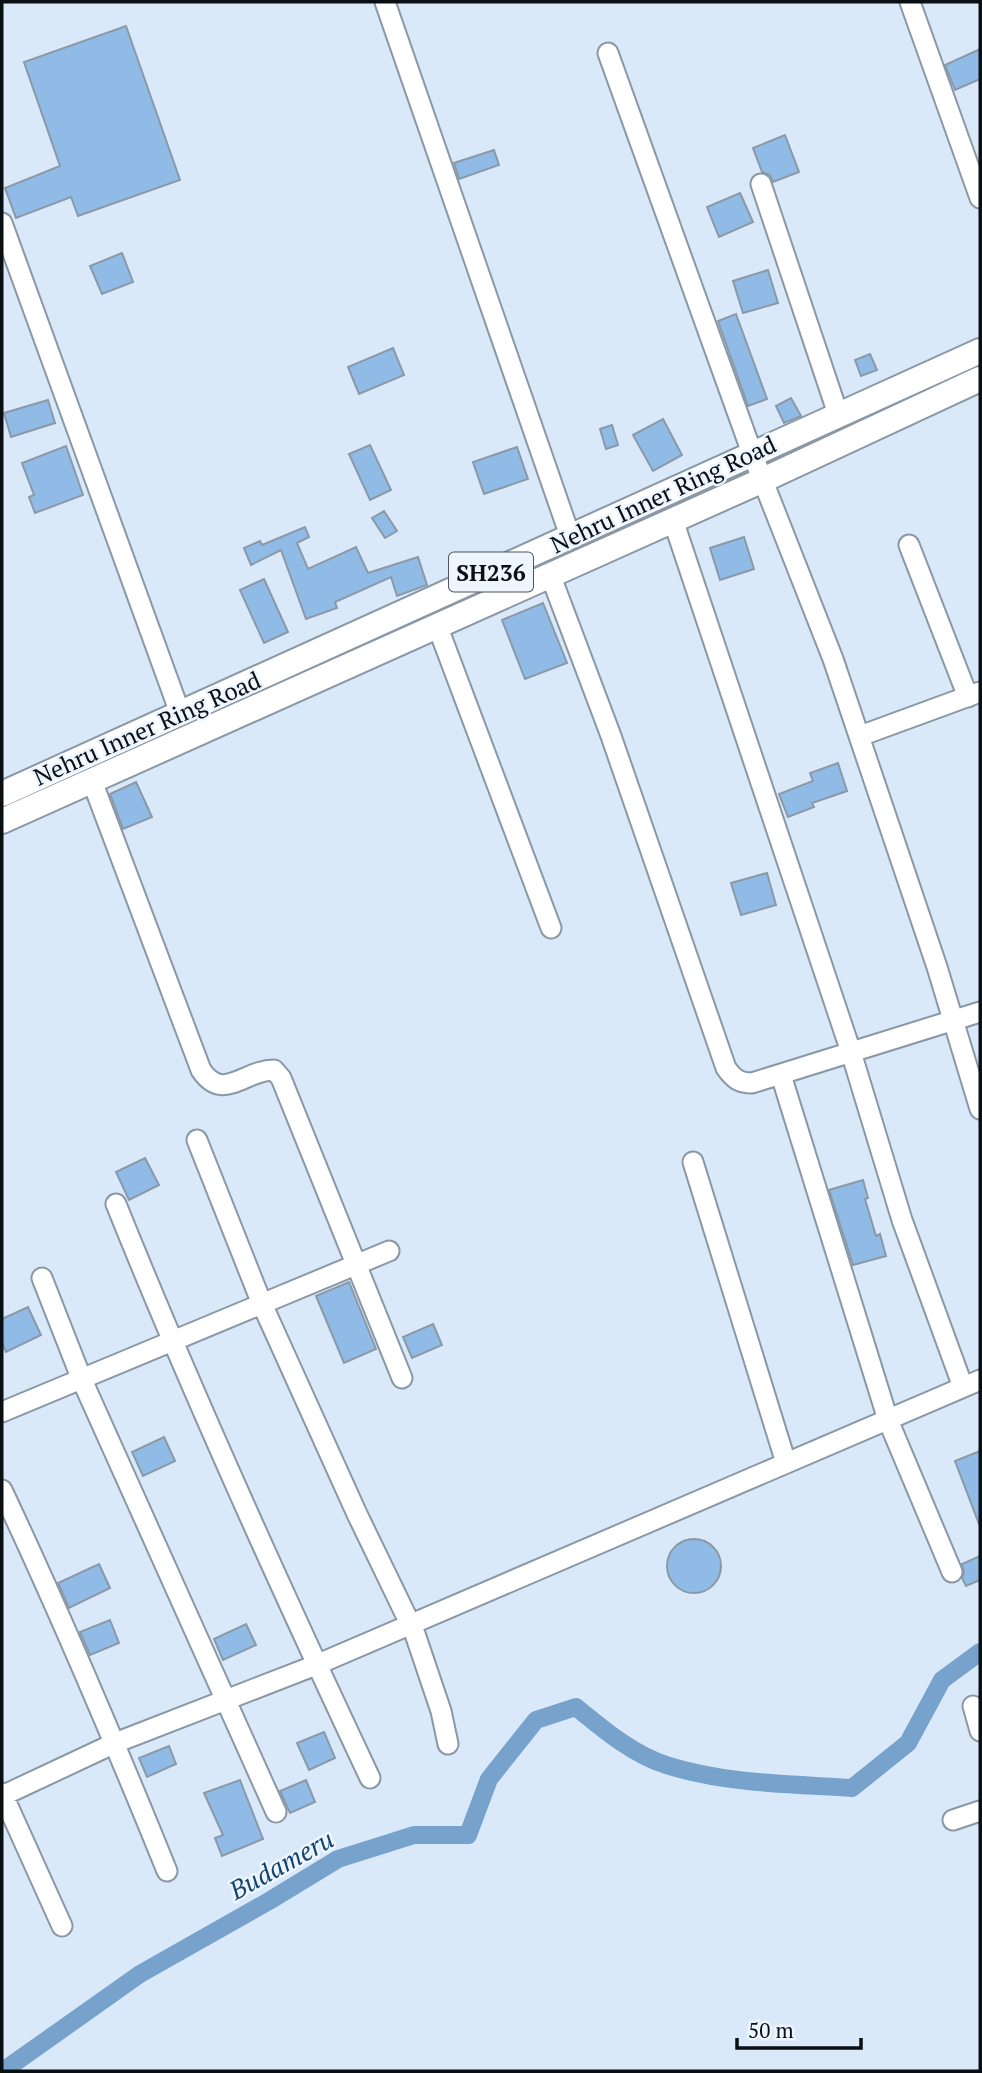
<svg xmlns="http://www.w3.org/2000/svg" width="982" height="2073" font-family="'PT Serif',serif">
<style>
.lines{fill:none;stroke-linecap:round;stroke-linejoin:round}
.canal{stroke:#77a2cc;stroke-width:18}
.building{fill:#8fbbe6;stroke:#8b99a7;stroke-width:2}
.minor-casing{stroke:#8a98a6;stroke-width:23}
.major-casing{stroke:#8a98a6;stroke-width:28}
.minor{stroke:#fff;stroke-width:19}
.major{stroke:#fff;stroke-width:24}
.labels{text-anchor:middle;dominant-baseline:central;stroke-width:5;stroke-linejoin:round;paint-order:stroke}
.shield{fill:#edf6ff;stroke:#4e545a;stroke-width:2}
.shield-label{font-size:23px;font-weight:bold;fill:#0a0f13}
.street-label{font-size:24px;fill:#0a0f13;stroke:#edf6ff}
.water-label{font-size:26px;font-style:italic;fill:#13436c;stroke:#edf6ff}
</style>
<rect width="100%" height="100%" fill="#dae9f9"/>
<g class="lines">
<path class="canal" d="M 3,2071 L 140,1974 L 269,1901 L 338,1859 L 414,1835 L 468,1835 L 489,1779 L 536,1720 L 576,1707 C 603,1729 632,1754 666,1765 C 726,1784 790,1784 852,1788 L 908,1743 L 942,1680 L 980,1652"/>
</g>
<path class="building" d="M 126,26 L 180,180 L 78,216 L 71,197 L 16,218 L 5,188 L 60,166 L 24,62 Z
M 980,49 L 980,79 L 955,90 L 945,65 Z
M 785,135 L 799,172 L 773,182 L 770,175 L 762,172 L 753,148 Z
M 494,150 L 499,165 L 459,179 L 454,163 Z
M 740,193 L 753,222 L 719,237 L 707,207 Z
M 122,253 L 133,282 L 102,294 L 90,266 Z
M 768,270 L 778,303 L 743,313 L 733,281 Z
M 736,314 L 767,399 L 748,406 L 718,321 Z
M 393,348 L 404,375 L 359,394 L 348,367 Z
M 870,354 L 877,370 L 861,376 L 855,360 Z
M 791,398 L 801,416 L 784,423 L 776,406 Z
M 48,400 L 55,423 L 11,437 L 4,413 Z
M 663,419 L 682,455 L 653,471 L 633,435 Z
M 612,425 L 618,445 L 606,449 L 600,429 Z
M 370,445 L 391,490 L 370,500 L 349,454 Z
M 66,446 L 83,495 L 35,513 L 29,497 L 34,495 L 22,463 Z
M 517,447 L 528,479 L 484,494 L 473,462 Z
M 384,511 L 397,531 L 385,538 L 372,518 Z
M 305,527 L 309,537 L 297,543 L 308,569 L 356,547 L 368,573 L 418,557 L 427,585 L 397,596 L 391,577 L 335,602 L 337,608 L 306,619 L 281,550 L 251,565 L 244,548 L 260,541 L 262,545 Z
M 744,537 L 754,569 L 720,580 L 710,548 Z
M 264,579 L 288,632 L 264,643 L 240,590 Z
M 543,603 L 567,663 L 525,679 L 502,620 Z
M 838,763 L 847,791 L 812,803 L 814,807 L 788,817 L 779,794 L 813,781 L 810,773 Z
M 136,782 L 152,817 L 123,829 L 110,794 Z
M 767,873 L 776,905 L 741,915 L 731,883 Z
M 145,1158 L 159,1185 L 129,1200 L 116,1172 Z
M 863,1180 L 868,1198 L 865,1199 L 876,1236 L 880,1234 L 886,1256 L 853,1265 L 829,1190 Z
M 349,1282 L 376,1349 L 344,1363 L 316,1296 Z
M 28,1307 L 41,1335 L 6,1352 L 2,1343 L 2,1319 Z
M 433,1324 L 442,1345 L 412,1358 L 403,1337 Z
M 164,1437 L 175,1461 L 143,1476 L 132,1452 Z
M 980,1451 L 980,1524 L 979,1524 L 955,1461 Z
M667 1566a27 27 0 1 1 54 0a27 27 0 1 1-54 0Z
M 980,1556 L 980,1580 L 966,1586 L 962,1578 L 964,1573 L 962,1564 Z
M 99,1564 L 110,1588 L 69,1608 L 58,1583 Z
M 110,1620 L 119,1643 L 90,1655 L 80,1632 Z
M 246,1624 L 256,1645 L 223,1660 L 214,1639 Z
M 324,1732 L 335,1758 L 309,1770 L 297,1743 Z
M 169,1746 L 176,1764 L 147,1777 L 139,1758 Z
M 240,1780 L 263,1839 L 222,1856 L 215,1838 L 223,1835 L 204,1793 Z
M 306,1780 L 315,1802 L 290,1813 L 280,1791 Z"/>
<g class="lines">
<g class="minor-casing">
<path id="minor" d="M 385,2 L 570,536
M 910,2 L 980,198
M 608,53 L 752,453 L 833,659 L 937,967 L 980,1109
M 761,184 L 838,414
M 2,223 L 180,713
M 673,520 L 851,1052 L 902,1220 L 963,1387
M 909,545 L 968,697
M 550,574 L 611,736 L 726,1068 C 734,1079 739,1083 752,1083 L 980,1012
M 437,625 L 551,928
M 860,736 L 980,692
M 92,781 L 201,1070 C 223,1103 244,1070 274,1070 L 281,1078 L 402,1378
M 781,1075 L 888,1420 L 952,1572
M 197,1140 L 262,1304 L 357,1514 L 415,1634 L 441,1711 L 448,1744
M 693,1162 L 786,1463
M 116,1204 C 194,1398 281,1589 370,1778
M 42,1278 L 82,1380 L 276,1812
M 2,1412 L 389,1251
M 2,1490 C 61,1615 115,1743 167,1871
M 973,1706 L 980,1731
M 2,1793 L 62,1926
M 2,1796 L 115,1743 L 316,1665 L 980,1380
M 953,1820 L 980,1811"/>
</g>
<g class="major-casing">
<path id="major" d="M 2,794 L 980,351
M 2,821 L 763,480 L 980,379"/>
</g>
<use href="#minor" class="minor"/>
<use href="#major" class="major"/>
</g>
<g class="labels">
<rect class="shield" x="449" y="552.5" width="84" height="39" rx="5"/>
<g class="shield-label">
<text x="491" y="572">SH236</text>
</g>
<g class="street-label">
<text transform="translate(663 494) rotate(-25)">Nehru Inner Ring Road</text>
<text transform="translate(147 728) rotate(-24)">Nehru Inner Ring Road</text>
</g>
<g class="water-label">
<text transform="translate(281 1864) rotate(-29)">Budameru</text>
</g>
</g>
<rect width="982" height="2073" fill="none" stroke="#0a0f13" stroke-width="7"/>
<path d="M737 2038v10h124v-10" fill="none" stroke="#0a0f13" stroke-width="3.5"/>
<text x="748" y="2038" font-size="21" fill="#0a0f13" stroke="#edf6ff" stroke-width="5" paint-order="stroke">50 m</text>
</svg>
